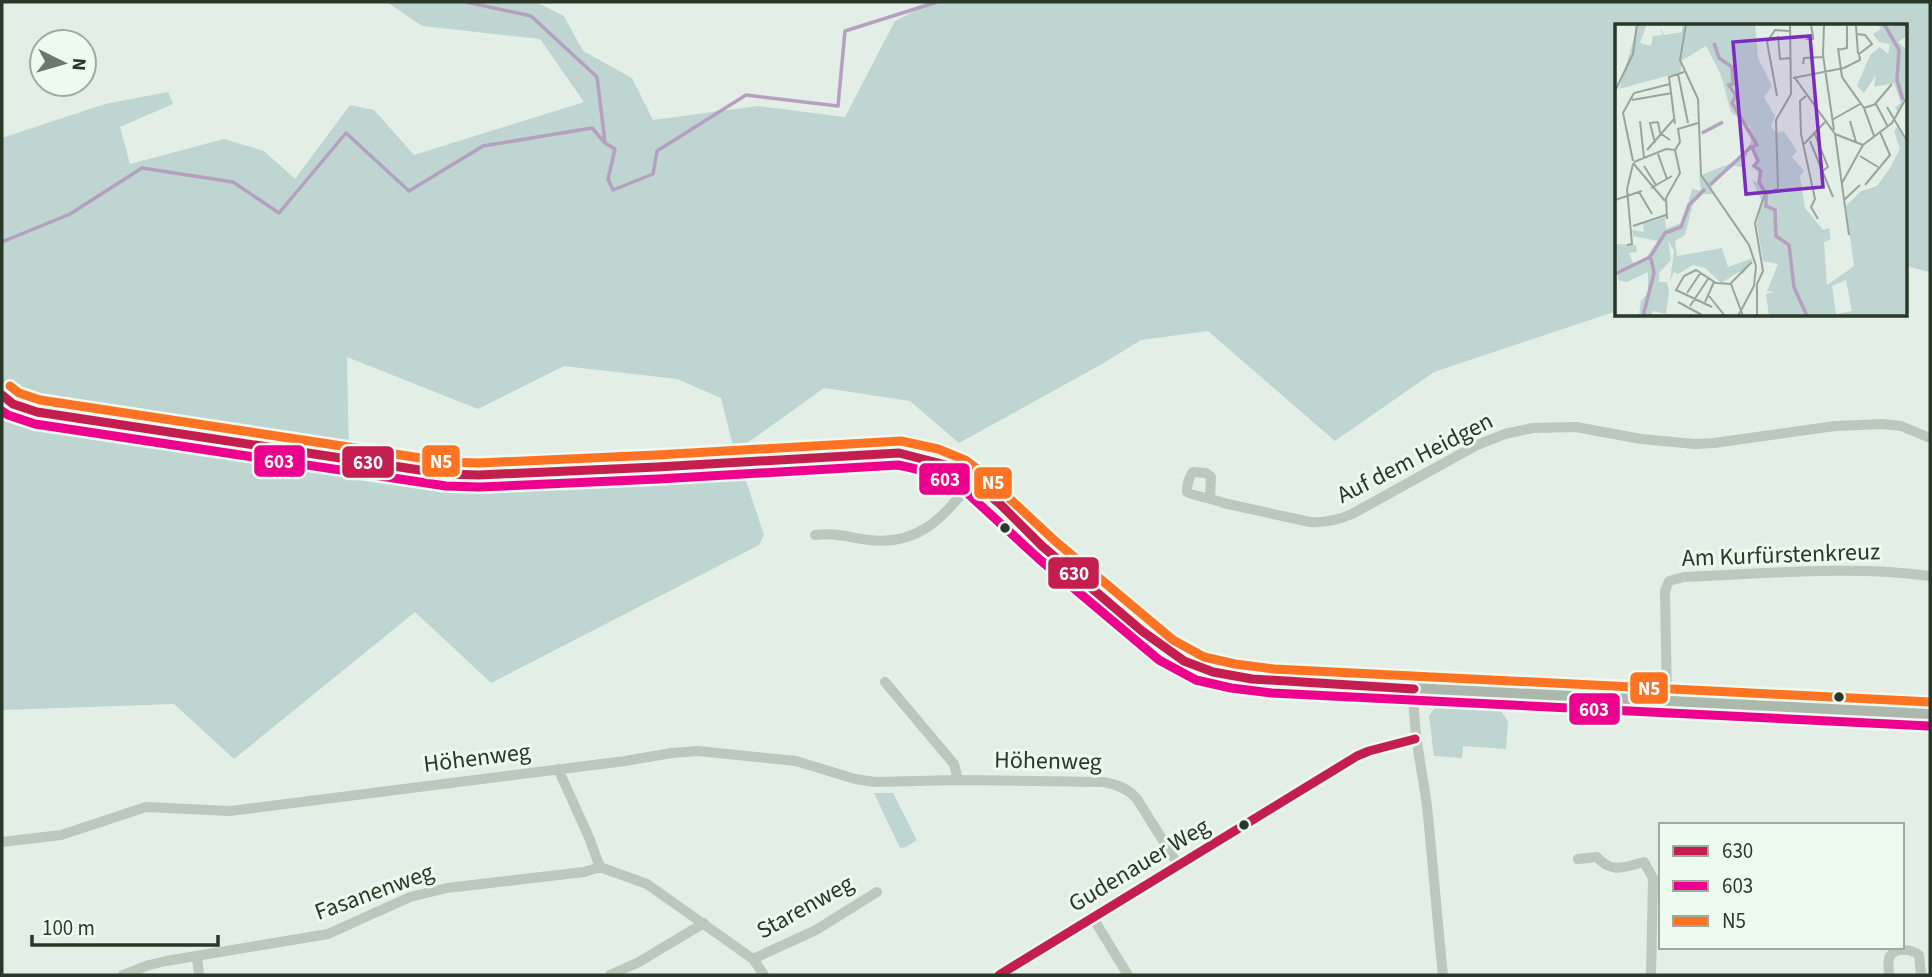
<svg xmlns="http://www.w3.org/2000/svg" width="1932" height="977" font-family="'Source Sans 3',sans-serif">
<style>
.green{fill:#bed5d2;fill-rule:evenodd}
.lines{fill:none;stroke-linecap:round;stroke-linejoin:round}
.stream{stroke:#b5a0bf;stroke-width:3.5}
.street{stroke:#bcc7be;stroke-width:10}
.secondary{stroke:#acb8ae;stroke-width:14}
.bus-1-casing{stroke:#ecfaef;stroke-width:14}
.bus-2-casing{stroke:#ecfaef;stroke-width:14}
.bus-3-casing{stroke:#ecfaef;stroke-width:14}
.bus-1{stroke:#c41e50;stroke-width:9}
.bus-2{stroke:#ec008d;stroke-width:9}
.bus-3{stroke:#ff7322;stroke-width:9}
.bus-dot{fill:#2a382a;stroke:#ecfaef;stroke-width:2.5}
.labels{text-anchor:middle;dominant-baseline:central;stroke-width:6;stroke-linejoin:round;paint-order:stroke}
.street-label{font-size:24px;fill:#2a382a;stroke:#ecfaef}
.inset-river{fill:none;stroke:#b5a0bf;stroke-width:3.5}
.inset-road{fill:none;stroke:#99a59b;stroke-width:2}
.view{fill:#7b2cbf;fill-opacity:0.15;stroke:#7b2cbf;stroke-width:3.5}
.inset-edge{fill:none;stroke:#2a382a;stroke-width:3.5}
.line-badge{stroke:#ecfaef;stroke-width:2.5}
.badge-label{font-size:19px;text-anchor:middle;font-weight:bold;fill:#fff}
</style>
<rect width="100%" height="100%" fill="#e3eee6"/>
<path class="green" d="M 387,2 L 536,2 L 564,16 L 583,51 L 632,78 L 653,120 L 758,106 L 845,117 L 895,21 L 932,2 L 1930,2 L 1930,272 L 1906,266 L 1906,26 L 1617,26 L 1617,311 L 1434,372 L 1335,441 L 1208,331 L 1141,340 L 1102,364 L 959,443 L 910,401 L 824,388 L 736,451 L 764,535 L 759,545 L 491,683 L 415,612 L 234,759 L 174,704 L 2,710 L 2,138 L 105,104 L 168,92 L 173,104 L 120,127 L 130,164 L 224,139 L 264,151 L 295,179 L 350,105 L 374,110 L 414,155 L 584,102 L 540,39 L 422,26 ZM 347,357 L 478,409 L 564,366 L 677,379 L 721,398 L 734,450 L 664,469 L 452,479 L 349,463 Z
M 1441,706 L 1500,710 L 1508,721 L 1506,749 L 1463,746 L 1462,758 L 1434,756 L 1429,716 L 1434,709 Z
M 874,793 L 893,793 L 917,840 L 906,847 L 900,848 Z"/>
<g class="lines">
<path class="stream" d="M 466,2 L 531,16 L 597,77 L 605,142
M 2,242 L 70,214 L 142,168 L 233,182 L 279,213 L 346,133 L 409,191 L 483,146 L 592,128 L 605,143 L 615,149 L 608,179 L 613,190 L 653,174 L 657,151 L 746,95 L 838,106 L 845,31 L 937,2"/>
<path class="street" d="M 1210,497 L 1211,477 L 1206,473 L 1193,472 C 1188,478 1187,484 1187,492 C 1196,497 1212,498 1223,503 L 1310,522 C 1325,523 1338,520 1352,514 L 1477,445 L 1505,434 L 1532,428 L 1576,427 L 1641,439 L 1695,444 L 1714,443 L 1835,426 L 1883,424 L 1901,426 L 1930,438
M 815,535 C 834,532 851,538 869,540 C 921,546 943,516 973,481
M 885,682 L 954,764 L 958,780
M 1414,689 C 1412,729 1422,767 1427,807 C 1433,863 1437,919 1443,975
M 1667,700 L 1665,591 L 1669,581 L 1684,577 C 1765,574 1850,565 1930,576
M 558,769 L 588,835 L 600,867
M 2,842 L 61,835 L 146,807 L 230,811 L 625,761 L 672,753 L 698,751 L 796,761 L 855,779 L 875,782 L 958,780 L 1103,782 C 1116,784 1128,788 1137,799 L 1179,866
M 1578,859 L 1597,857 C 1612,874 1624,867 1644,862 L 1653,878 L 1651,975
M 600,867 L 647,884 L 753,959 L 764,975
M 1093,918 L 1128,975
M 197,956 L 199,975
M 753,959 L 816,930 L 877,892
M 123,975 L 149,965 L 166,961 L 328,934 L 410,897 L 447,888 L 584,872 L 600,867
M 610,975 L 639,962 L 704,923
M 999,975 L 1357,756 L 1369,751 L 1415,739
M 1889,975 C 1889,969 1887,961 1890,956 C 1896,947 1912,949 1919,955 L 1921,975"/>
<path class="secondary" d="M 2,395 L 13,404 L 37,412 L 262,445 L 446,474 L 479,475 L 657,467 L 899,453 L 933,460 L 959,471 L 973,481 L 1047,550 L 1166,650 L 1199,668 L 1213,672 L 1233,676 L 1273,681 L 1930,714"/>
<g class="bus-1-casing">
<path id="bus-1" d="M 2,395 L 13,404 L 37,412 L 446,474 L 479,475 L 657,467 L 899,453 L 946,465 L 970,479 L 1000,504 L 1042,546 L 1142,631 L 1184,661 L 1213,672 L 1252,679 L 1414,689
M 999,975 L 1357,756 L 1369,751 L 1415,739"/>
</g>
<g class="bus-2-casing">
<path id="bus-2" d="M 2,411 L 8,415 L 35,424 L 446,486 L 480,487 L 658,479 L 898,465 C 923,470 944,476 965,491 L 1039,559 L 1159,660 L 1196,680 L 1231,688 L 1272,693 L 1929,726"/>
</g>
<g class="bus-3-casing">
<path id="bus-3" d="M 10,386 L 19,393 L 40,400 L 447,462 L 479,463 L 656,455 L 901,441 L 938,449 L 965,460 L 980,471 L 1055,541 L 1173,640 L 1204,657 L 1235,664 L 1274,669 L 1930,702"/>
</g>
<use href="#bus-1" class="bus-1"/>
<use href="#bus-2" class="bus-2"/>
<use href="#bus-3" class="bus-3"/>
</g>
<g class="bus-dot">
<circle cx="1005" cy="528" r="6"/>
<circle cx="1839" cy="697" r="6"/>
<circle cx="1244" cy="825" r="6"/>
</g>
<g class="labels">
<g class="street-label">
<text transform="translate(1415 458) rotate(-27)">Auf dem Heidgen</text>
<text transform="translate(1781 555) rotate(-2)">Am Kurfürstenkreuz</text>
<text transform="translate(477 758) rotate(-7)">Höhenweg</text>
<text transform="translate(1048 761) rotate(1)">Höhenweg</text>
<text transform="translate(1139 865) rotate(-31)">Gudenauer Weg</text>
<text transform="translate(374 892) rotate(-20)">Fasanenweg</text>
<text transform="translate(805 907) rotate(-29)">Starenweg</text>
</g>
</g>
<g transform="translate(1615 24)">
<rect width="292" height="292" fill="#e3eee6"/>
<path d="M 23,0 L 32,0 L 25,19 L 36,22 L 38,12 L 47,11 L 45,4 L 49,11 L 67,8 L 67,0 L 140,0 L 143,34 L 157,62 L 149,73 L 160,92 L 156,103 L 162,109 L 169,107 L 182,127 L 177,133 L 189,147 L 185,152 L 190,184 L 208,206 L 214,204 L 216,215 L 209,218 L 212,261 L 239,242 L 231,182 L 246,167 L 262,162 L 275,144 L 285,125 L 279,107 L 282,103 L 292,120 L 292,292 L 154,292 L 151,270 L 160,268 L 152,267 L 163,240 L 148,237 L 142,200 L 146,176 L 137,156 L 143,159 L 143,146 L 137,142 L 141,136 L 135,124 L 127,143 L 119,142 L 101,154 L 96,163 L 100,170 L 88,170 L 78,180 L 70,211 L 60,217 L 62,232 L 107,224 L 113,243 L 138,234 L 128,250 L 124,248 L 106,259 L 90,244 L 78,241 L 63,250 L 59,248 L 55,257 L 59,227 L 53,216 L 56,236 L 44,249 L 44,258 L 52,258 L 54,268 L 51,290 L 38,287 L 36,292 L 24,292 L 26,276 L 33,269 L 33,248 L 12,258 L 3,256 L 0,220 L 21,221 L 22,228 L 14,229 L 19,241 L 29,237 L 43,217 L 18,212 L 17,206 L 29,208 L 28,200 L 50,193 L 51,205 L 68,198 L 77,165 L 86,167 L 84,152 L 124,136 L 136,118 L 135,103 L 116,88 L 106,51 L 91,22 L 66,37 L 66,48 L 4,65 ZM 231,256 L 237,287 L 221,290 L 217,262 ZM 263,0 L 292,0 L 292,12 L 283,18 L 292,26 L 292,68 L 283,89 L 280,83 L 286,79 L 279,59 L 259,63 L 261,51 L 249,69 L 242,62 L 255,31 L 265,23 L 273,30 L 275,20 L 264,18 L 258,10 L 266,5 Z" fill="#bed5d2" fill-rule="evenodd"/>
<path class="inset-river" d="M 269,0 L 284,26 L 282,56 L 288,76M 99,19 L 104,34 L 117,43 L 118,60 L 114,61 L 121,72 L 117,79 L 142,121 L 137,123 L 143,137 L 139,142 L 146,147 L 144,158 L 151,170 L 151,182 L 160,186 L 161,212 L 174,221 L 179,263 L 192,292M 87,109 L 108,98M 95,161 L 137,122M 0,250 L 35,233 L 50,209 L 66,203 L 74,181 L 90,165M 28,292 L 39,249 L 36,234"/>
<path class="inset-road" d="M 71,0 L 65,36 L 83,75 L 86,151 L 134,221 L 141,242 L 139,262 L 123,292M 209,0 L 208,31 L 219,106M 215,0 L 248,0M 196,1 L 198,12 L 193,15 L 198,15 L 198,12M 241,2 L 243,30M 242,10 L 250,11 L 257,20 L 244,30M 163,12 L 165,35 L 175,34M 223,24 L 227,53 L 249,84 L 259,112M 223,26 L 232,24 L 232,2M 188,40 L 189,34 L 208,33M 63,50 L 73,99M 178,54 L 229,44 L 245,36 L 244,30M 180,54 L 220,110 L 234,211M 0,67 L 18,30 L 22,0M 162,72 L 152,18 L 160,6 L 174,7M 191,72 L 185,77 L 186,110 L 200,175 L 196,183 L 203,195M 17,76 L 57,69M 260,80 L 277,60M 272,83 L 293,119M 249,84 L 261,80 L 273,103M 217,96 L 245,80M 25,97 L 29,134M 235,97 L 241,118M 43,98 L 45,109 L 55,116M 60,100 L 54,53 L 69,48M 199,108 L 213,143 L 206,148M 220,110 L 248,121M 195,117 L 218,173M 40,119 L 35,99 L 43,98M 189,120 L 210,98M 32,126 L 59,95M 60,126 L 65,118 L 63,105 L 83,99M 43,130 L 52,155M 245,132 L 263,143M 18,137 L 8,89 L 19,69 L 55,60M 19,138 L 51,125 L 60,126M 18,139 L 50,177M 29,142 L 41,161M 227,159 L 248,121 L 277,99 L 293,71M 250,161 L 275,131 L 265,108M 36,164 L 57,152M 24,168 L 37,190M 0,176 L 27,167M 229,176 L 245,161M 52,195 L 51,174 L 65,149 L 60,126M 18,202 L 51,191M 12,221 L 17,220 L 12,165 L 18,140M 116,260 L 128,292M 142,260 L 148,247 L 140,199 L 149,172 L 163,164 L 161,96 L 176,70 L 175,0M 72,269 L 86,248M 94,272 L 110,292M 63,278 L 87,291M 90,278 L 99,258M 75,282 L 93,255M 97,283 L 61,266 L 69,252 L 81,246 L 101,259 L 115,260 L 137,238M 142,292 L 142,260"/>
<path class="view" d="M 195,12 L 208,163 L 131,170 L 118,18 Z"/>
<rect width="292" height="292" class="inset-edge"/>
</g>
<g class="line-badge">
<rect x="253" y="444" width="53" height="34" rx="7" fill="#ec008d"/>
<rect x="421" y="444" width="40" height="34" rx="7" fill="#ff7322"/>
<rect x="341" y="445" width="54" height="34" rx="7" fill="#c41e50"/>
<rect x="918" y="462" width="53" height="34" rx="7" fill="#ec008d"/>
<rect x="973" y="466" width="40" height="34" rx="7" fill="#ff7322"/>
<rect x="1047" y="556" width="53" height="34" rx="7" fill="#c41e50"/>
<rect x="1629" y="671" width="40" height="34" rx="7" fill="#ff7322"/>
<rect x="1568" y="692" width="53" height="34" rx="7" fill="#ec008d"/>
</g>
<g class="badge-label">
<text x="279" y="468">603</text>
<text x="441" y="468">N5</text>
<text x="368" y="469">630</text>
<text x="945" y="486">603</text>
<text x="993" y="489">N5</text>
<text x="1074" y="580">630</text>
<text x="1649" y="695">N5</text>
<text x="1594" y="716">603</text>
</g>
<rect width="1932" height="977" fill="none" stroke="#2a382a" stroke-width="7"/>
<rect x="1659" y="823" width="245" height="126" fill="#ecfaef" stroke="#9eaca0" stroke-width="2"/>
<rect x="1673" y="846" width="35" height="10" fill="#c41e50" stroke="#9eaca0" stroke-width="2"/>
<text x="1722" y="858" font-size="21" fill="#2a382a">630</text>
<rect x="1673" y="881" width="35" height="10" fill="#ec008d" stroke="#9eaca0" stroke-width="2"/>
<text x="1722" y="893" font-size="21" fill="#2a382a">603</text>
<rect x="1673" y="916" width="35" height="10" fill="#ff7322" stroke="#9eaca0" stroke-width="2"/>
<text x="1722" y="928" font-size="21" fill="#2a382a">N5</text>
<g transform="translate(63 63) rotate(95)"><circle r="33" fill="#ecfaef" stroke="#9eaca0" stroke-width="2"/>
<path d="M0-5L12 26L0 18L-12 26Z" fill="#6b786c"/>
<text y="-10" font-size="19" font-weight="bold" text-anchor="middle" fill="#2a382a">N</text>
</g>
<path d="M32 935v10h186v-10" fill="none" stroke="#2a382a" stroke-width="3.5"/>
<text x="42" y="935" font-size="21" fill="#2a382a" stroke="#ecfaef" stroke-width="5" paint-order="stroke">100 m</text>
</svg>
